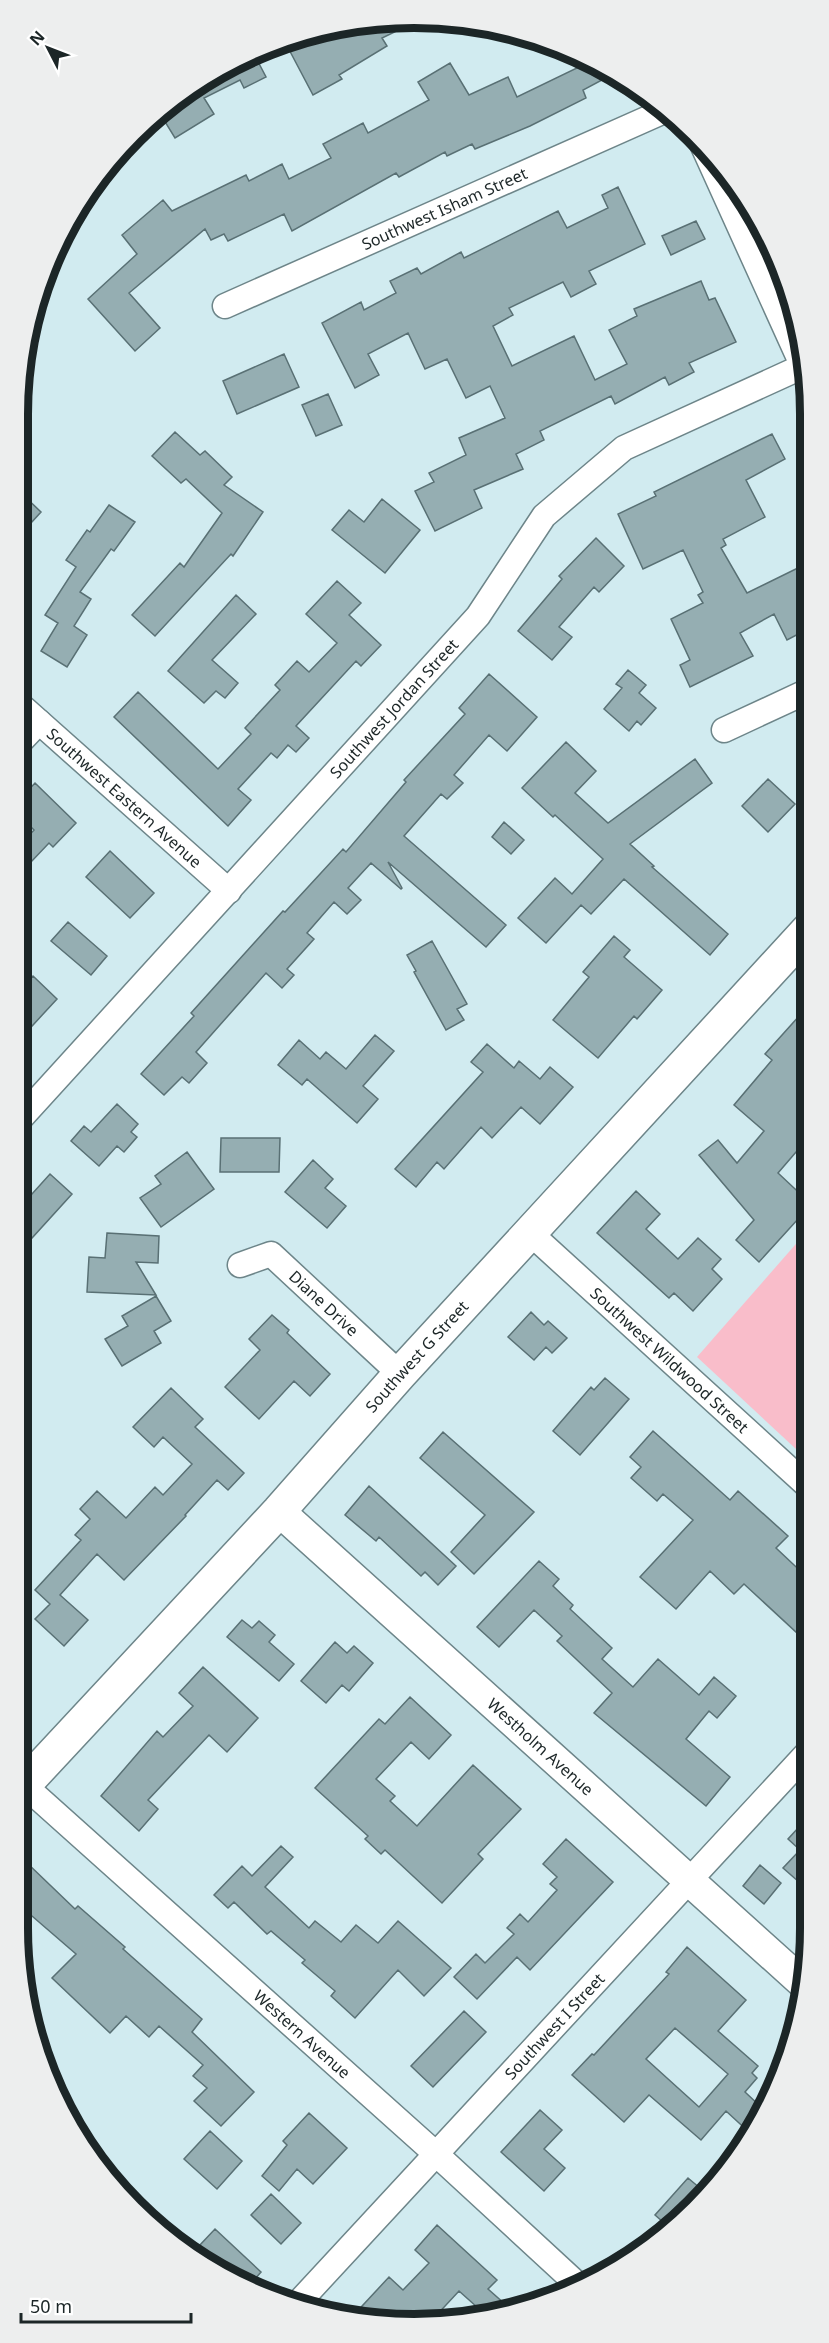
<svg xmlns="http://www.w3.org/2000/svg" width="829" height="2343" font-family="'Noto Sans',sans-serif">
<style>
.green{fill:#f9bdca}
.building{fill:#95aeb2;stroke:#597074;stroke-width:1.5;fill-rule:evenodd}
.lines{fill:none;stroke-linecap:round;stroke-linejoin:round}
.minor-casing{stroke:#6d8589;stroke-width:27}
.tertiary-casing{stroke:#6d8589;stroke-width:33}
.secondary-casing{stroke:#6d8589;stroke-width:36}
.minor{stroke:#fff;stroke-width:24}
.tertiary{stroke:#fff;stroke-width:30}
.secondary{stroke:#fff;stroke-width:33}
.labels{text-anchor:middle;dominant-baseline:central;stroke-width:4.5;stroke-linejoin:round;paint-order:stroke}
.street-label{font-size:16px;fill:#1c2627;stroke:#fff}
.rim{fill:none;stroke:#1c2627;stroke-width:8}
</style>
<rect width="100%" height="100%" fill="#d1ebf0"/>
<path class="green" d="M 809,1229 L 810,1462 L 697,1357 Z"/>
<path class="building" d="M 419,20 L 382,38 L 387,46 L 339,75 L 342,79 L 313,95 L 284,40 L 363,21 Z
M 568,53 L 615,73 L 583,90 L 586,98 L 530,126 L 475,149 L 472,144 L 447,156 L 445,152 L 399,177 L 396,173 L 292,231 L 284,214 L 228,241 L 224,234 L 211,240 L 205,229 L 129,293 L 160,328 L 135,351 L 88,299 L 137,254 L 122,235 L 163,200 L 172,211 L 246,175 L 249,181 L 282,164 L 289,179 L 331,158 L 323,144 L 363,123 L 368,133 L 429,100 L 418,82 L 450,63 L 469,95 L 508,77 L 517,97 L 577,68 Z
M 254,54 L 266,77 L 244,88 L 240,80 L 204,98 L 214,114 L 175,138 L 159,112 L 216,71 Z
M 618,187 L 645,244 L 589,271 L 596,284 L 571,297 L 563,282 L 509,308 L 513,315 L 493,326 L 512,366 L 574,336 L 595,380 L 627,364 L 609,330 L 637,316 L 634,309 L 701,281 L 709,300 L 715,298 L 736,342 L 689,363 L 694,372 L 669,385 L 665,377 L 615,404 L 611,396 L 540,431 L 544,440 L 516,454 L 523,469 L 474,490 L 482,508 L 435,531 L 415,491 L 434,482 L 429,473 L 466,455 L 459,438 L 505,418 L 490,386 L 466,398 L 447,359 L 425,369 L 408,333 L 368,354 L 379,375 L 355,388 L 322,323 L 361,302 L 364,310 L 396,293 L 390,281 L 417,268 L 421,274 L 461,252 L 464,258 L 558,211 L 567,228 L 608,208 L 602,195 Z
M 696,221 L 705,239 L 671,255 L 662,236 Z
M 284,354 L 299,387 L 237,414 L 223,381 Z
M 328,394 L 342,425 L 316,436 L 302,405 Z
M 175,432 L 200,455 L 205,451 L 232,477 L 224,485 L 263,512 L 233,556 L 231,554 L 155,636 L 132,615 L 180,563 L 184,567 L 222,513 L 186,479 L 181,483 L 152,456 Z
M 772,434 L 785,459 L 746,480 L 765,517 L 723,539 L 726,545 L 721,548 L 747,593 L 808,563 L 808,629 L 787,640 L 774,614 L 740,633 L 753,656 L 690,687 L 680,665 L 690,660 L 671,619 L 703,603 L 698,595 L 703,592 L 683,550 L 643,569 L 618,514 L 656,496 L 654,492 Z
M 18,490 L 41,512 L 19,536 Z
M 382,499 L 420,530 L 385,573 L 332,530 L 349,510 L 364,522 Z
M 109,505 L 135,522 L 114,551 L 111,549 L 80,592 L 91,599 L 74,626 L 87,635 L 67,667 L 41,651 L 58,623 L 45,615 L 76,567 L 66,560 L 87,530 L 90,532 Z
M 596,538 L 624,566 L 599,592 L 594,587 L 559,627 L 572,637 L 552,660 L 518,631 L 562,579 L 559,576 Z
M 337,581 L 361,603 L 349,615 L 381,645 L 361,666 L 356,661 L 296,726 L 309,738 L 296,752 L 288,745 L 277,758 L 271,753 L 238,789 L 251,800 L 228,826 L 114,717 L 138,692 L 218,769 L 251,734 L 245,728 L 280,690 L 275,685 L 297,661 L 309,672 L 337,643 L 306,614 Z
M 236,595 L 256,614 L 212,660 L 238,683 L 225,698 L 216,691 L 204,703 L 168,671 Z
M 628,670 L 646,685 L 639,693 L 656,708 L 641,725 L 637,721 L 629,731 L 604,709 L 622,688 L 616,684 Z
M 489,674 L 537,717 L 507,751 L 489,735 L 454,775 L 463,783 L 447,799 L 441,794 L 404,836 L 506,925 L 486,947 L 388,862 L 402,888 L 401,889 L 371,863 L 348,888 L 361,900 L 347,914 L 334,902 L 307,933 L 314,939 L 287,969 L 294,975 L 282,988 L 266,973 L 196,1052 L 207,1063 L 189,1083 L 182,1077 L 164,1095 L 141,1074 L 194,1016 L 191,1013 L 283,911 L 285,912 L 343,849 L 346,852 L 406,782 L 404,780 L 465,714 L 459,708 Z
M 566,742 L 596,771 L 575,793 L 608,823 L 695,759 L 712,783 L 630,844 L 654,866 L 652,867 L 728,934 L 710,955 L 624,879 L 591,914 L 581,905 L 546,943 L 518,918 L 555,878 L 572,894 L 603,859 L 555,815 L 553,817 L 522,788 Z
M 768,779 L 795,804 L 768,832 L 742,806 Z
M 35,783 L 76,823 L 53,847 L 49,843 L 31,862 L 20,852 L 20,845 L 34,830 L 20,816 L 20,799 Z
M 504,822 L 524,840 L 511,854 L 492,837 Z
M 110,851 L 154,893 L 130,918 L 86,877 Z
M 68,922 L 107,956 L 91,975 L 51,941 Z
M 614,936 L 630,950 L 624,957 L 662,990 L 637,1019 L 634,1016 L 598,1058 L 553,1020 L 589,977 L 583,972 Z
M 432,941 L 467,1004 L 457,1009 L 464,1020 L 446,1030 L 414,972 L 416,971 L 407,955 Z
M 33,976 L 57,999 L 21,1038 L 21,989 Z
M 809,1005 L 809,1137 L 778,1173 L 809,1202 L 809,1207 L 759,1262 L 736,1240 L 754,1220 L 699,1155 L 718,1140 L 737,1163 L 764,1131 L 734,1105 L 772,1060 L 765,1054 Z
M 375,1035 L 394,1051 L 363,1086 L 378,1099 L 357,1123 L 307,1079 L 302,1085 L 278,1065 L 299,1040 L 320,1059 L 326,1052 L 346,1069 Z
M 487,1044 L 514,1068 L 519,1061 L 540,1079 L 550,1067 L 573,1087 L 540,1124 L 521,1107 L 492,1138 L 481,1127 L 444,1169 L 437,1162 L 416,1187 L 395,1169 L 483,1072 L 471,1062 Z
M 117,1104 L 138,1124 L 131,1132 L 137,1137 L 124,1152 L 117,1146 L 99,1166 L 71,1141 L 84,1126 L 91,1132 Z
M 221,1138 L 280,1138 L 279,1172 L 220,1172 Z
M 187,1152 L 214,1189 L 161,1227 L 140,1198 L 161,1184 L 155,1176 Z
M 313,1160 L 333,1179 L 325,1188 L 346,1206 L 327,1228 L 285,1192 Z
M 50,1174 L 72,1194 L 22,1249 L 22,1205 Z
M 636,1191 L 660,1214 L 646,1229 L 678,1259 L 698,1238 L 721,1259 L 712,1269 L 722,1279 L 693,1311 L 674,1293 L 669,1298 L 597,1233 Z
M 107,1233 L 159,1236 L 158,1263 L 136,1262 L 156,1295 L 87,1292 L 89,1257 L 105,1258 Z
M 156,1296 L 171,1321 L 154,1331 L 161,1343 L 122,1366 L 105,1339 L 128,1326 L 122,1316 Z
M 531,1312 L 544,1325 L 548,1321 L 567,1338 L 552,1353 L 546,1347 L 534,1360 L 508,1337 Z
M 272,1315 L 289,1330 L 287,1333 L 330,1374 L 310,1396 L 294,1381 L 259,1419 L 225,1387 L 260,1350 L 249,1339 Z
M 605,1378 L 629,1399 L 580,1455 L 553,1431 L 591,1387 L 594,1390 Z
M 171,1388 L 203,1419 L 195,1427 L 244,1473 L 228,1490 L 217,1480 L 185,1515 L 186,1516 L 124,1580 L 97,1554 L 60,1595 L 88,1620 L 64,1646 L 35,1619 L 50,1604 L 35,1590 L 81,1540 L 75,1535 L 90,1519 L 80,1509 L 97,1491 L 126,1518 L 155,1487 L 163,1495 L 192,1464 L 163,1437 L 154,1447 L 133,1427 Z
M 653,1431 L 730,1500 L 738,1491 L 788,1536 L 776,1548 L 810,1580 L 810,1645 L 744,1584 L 734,1594 L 710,1571 L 676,1609 L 640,1577 L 693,1520 L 663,1494 L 657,1501 L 631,1478 L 641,1467 L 630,1457 Z
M 443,1432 L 534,1512 L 474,1574 L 451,1552 L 485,1515 L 420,1458 Z
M 369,1486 L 456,1566 L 438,1585 L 425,1572 L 421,1576 L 379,1537 L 376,1541 L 345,1515 Z
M 539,1561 L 559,1579 L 553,1586 L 573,1605 L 570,1609 L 612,1648 L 602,1659 L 633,1687 L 658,1659 L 699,1695 L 714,1677 L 736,1696 L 717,1718 L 709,1711 L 686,1739 L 730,1777 L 706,1806 L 594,1713 L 612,1693 L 557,1641 L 562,1636 L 534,1610 L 499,1647 L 477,1627 Z
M 242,1620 L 252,1628 L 259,1621 L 275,1635 L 269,1642 L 294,1664 L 279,1681 L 227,1637 Z
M 335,1642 L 347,1653 L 354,1646 L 373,1663 L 349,1691 L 342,1685 L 326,1703 L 301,1681 Z
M 203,1667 L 258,1718 L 227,1752 L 209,1735 L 148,1800 L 158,1809 L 139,1831 L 101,1796 L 157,1731 L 163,1737 L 193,1706 L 179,1693 Z
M 410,1697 L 451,1735 L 429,1759 L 411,1742 L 376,1779 L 395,1796 L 390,1801 L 417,1826 L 473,1765 L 521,1809 L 478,1854 L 483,1859 L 442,1903 L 385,1850 L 381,1854 L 365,1839 L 368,1836 L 315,1788 L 379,1719 L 385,1724 Z
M 811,1814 L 811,1869 L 799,1882 L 783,1868 L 800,1850 L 788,1839 Z
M 566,1839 L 613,1882 L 530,1970 L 517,1957 L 477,1999 L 454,1977 L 476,1954 L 485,1963 L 514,1934 L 507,1928 L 520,1914 L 528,1922 L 557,1890 L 550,1884 L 557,1877 L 543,1864 Z
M 281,1846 L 293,1857 L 265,1887 L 309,1928 L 315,1921 L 341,1942 L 356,1925 L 378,1943 L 398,1921 L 451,1968 L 424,1996 L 398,1970 L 355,2018 L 331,1996 L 335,1991 L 302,1963 L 305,1960 L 271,1931 L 267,1934 L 234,1902 L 228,1908 L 214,1895 L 242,1866 L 252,1876 Z
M 25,1861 L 75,1909 L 78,1906 L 125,1947 L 123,1949 L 202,2019 L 192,2032 L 254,2092 L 221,2126 L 194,2101 L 207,2088 L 193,2076 L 203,2065 L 159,2026 L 149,2037 L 126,2016 L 110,2033 L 52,1978 L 76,1954 L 25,1910 Z
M 760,1865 L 781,1883 L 764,1904 L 743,1886 Z
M 687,1947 L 746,2000 L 718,2031 L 758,2066 L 752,2073 L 757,2078 L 745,2092 L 762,2108 L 751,2134 L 726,2111 L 701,2140 L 649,2095 L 624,2122 L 572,2075 L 592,2054 L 594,2055 L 669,1974 L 666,1972 ZM 675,2028 L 728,2074 L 699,2107 L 646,2059 Z
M 464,2011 L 486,2032 L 433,2087 L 411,2066 Z
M 540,2110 L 562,2130 L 544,2149 L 565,2168 L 544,2191 L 501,2152 Z
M 309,2113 L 347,2148 L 313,2184 L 297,2169 L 279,2191 L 262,2176 L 287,2145 L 283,2141 Z
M 210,2131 L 242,2161 L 217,2189 L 184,2159 Z
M 688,2178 L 707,2194 L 692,2211 L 671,2229 L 655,2215 Z
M 271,2194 L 301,2223 L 281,2244 L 251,2215 Z
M 437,2225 L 497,2280 L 488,2289 L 514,2312 L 487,2316 L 459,2291 L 433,2319 L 424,2311 L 413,2323 L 363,2322 L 351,2318 L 389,2277 L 403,2290 L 429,2263 L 415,2250 Z
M 215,2229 L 261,2272 L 248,2287 L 239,2284 L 217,2270 L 220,2266 L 199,2246 Z"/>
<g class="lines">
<g class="minor-casing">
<g id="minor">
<path d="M 702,144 L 808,378"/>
<path id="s1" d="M 225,306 L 662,112"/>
<path id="s2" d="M 19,704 L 229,891"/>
<path d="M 724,730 L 808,691"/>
<path d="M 20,742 L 39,722"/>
<path id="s3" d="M 21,1118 L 478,616 L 544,516 L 624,448 L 808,364"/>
<path id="s4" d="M 529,1232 L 810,1488"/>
<path id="s5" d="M 240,1265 L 271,1254 L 400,1374"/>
<path id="s6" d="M 25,1786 L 436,2154 L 577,2284"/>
<path id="s7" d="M 299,2302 L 811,1749"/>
</g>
</g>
<g class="tertiary-casing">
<g id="tertiary">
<path id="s8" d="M 279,1511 L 804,1984"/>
</g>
</g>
<g class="secondary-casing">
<g id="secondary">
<path id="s9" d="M 25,1784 L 279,1511 L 400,1374 L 809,929"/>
</g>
</g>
<use href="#minor" class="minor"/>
<use href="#tertiary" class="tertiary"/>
<use href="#secondary" class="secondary"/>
</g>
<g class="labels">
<g class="street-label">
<text stroke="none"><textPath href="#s1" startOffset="240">Southwest Isham Street</textPath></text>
<text stroke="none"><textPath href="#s3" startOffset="554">Southwest Jordan Street</textPath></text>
<text stroke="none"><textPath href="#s2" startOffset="141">Southwest Eastern Avenue</textPath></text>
<text stroke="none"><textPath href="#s5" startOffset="105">Diane Drive</textPath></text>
<text stroke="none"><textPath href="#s9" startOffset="580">Southwest G Street</textPath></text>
<text stroke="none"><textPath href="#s4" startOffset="190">Southwest Wildwood Street</textPath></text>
<text stroke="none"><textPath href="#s8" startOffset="352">Westholm Avenue</textPath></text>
<text stroke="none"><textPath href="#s7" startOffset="376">Southwest I Street</textPath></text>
<text stroke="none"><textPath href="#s6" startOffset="372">Western Avenue</textPath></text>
</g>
</g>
<path d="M0 0H829V2343H0ZM414 28H414A386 386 0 0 1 800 414V1928A386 386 0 0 1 414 2314H414A386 386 0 0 1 28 1928V414A386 386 0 0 1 414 28Z" fill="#edeeee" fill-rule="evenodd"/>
<path class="rim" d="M414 28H414A386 386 0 0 1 800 414V1928A386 386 0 0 1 414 2314H414A386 386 0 0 1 28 1928V414A386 386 0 0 1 414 28Z"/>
<g transform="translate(48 48) rotate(312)" stroke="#ffffff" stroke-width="4.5" paint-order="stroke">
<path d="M0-4.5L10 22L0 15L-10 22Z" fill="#1c2627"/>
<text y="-9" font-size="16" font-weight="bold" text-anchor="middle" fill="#1c2627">N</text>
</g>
<path d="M21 2313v9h170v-9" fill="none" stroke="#1c2627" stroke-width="3"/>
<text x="30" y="2313" font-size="18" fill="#1c2627" stroke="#ffffff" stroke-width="4.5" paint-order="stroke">50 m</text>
</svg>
